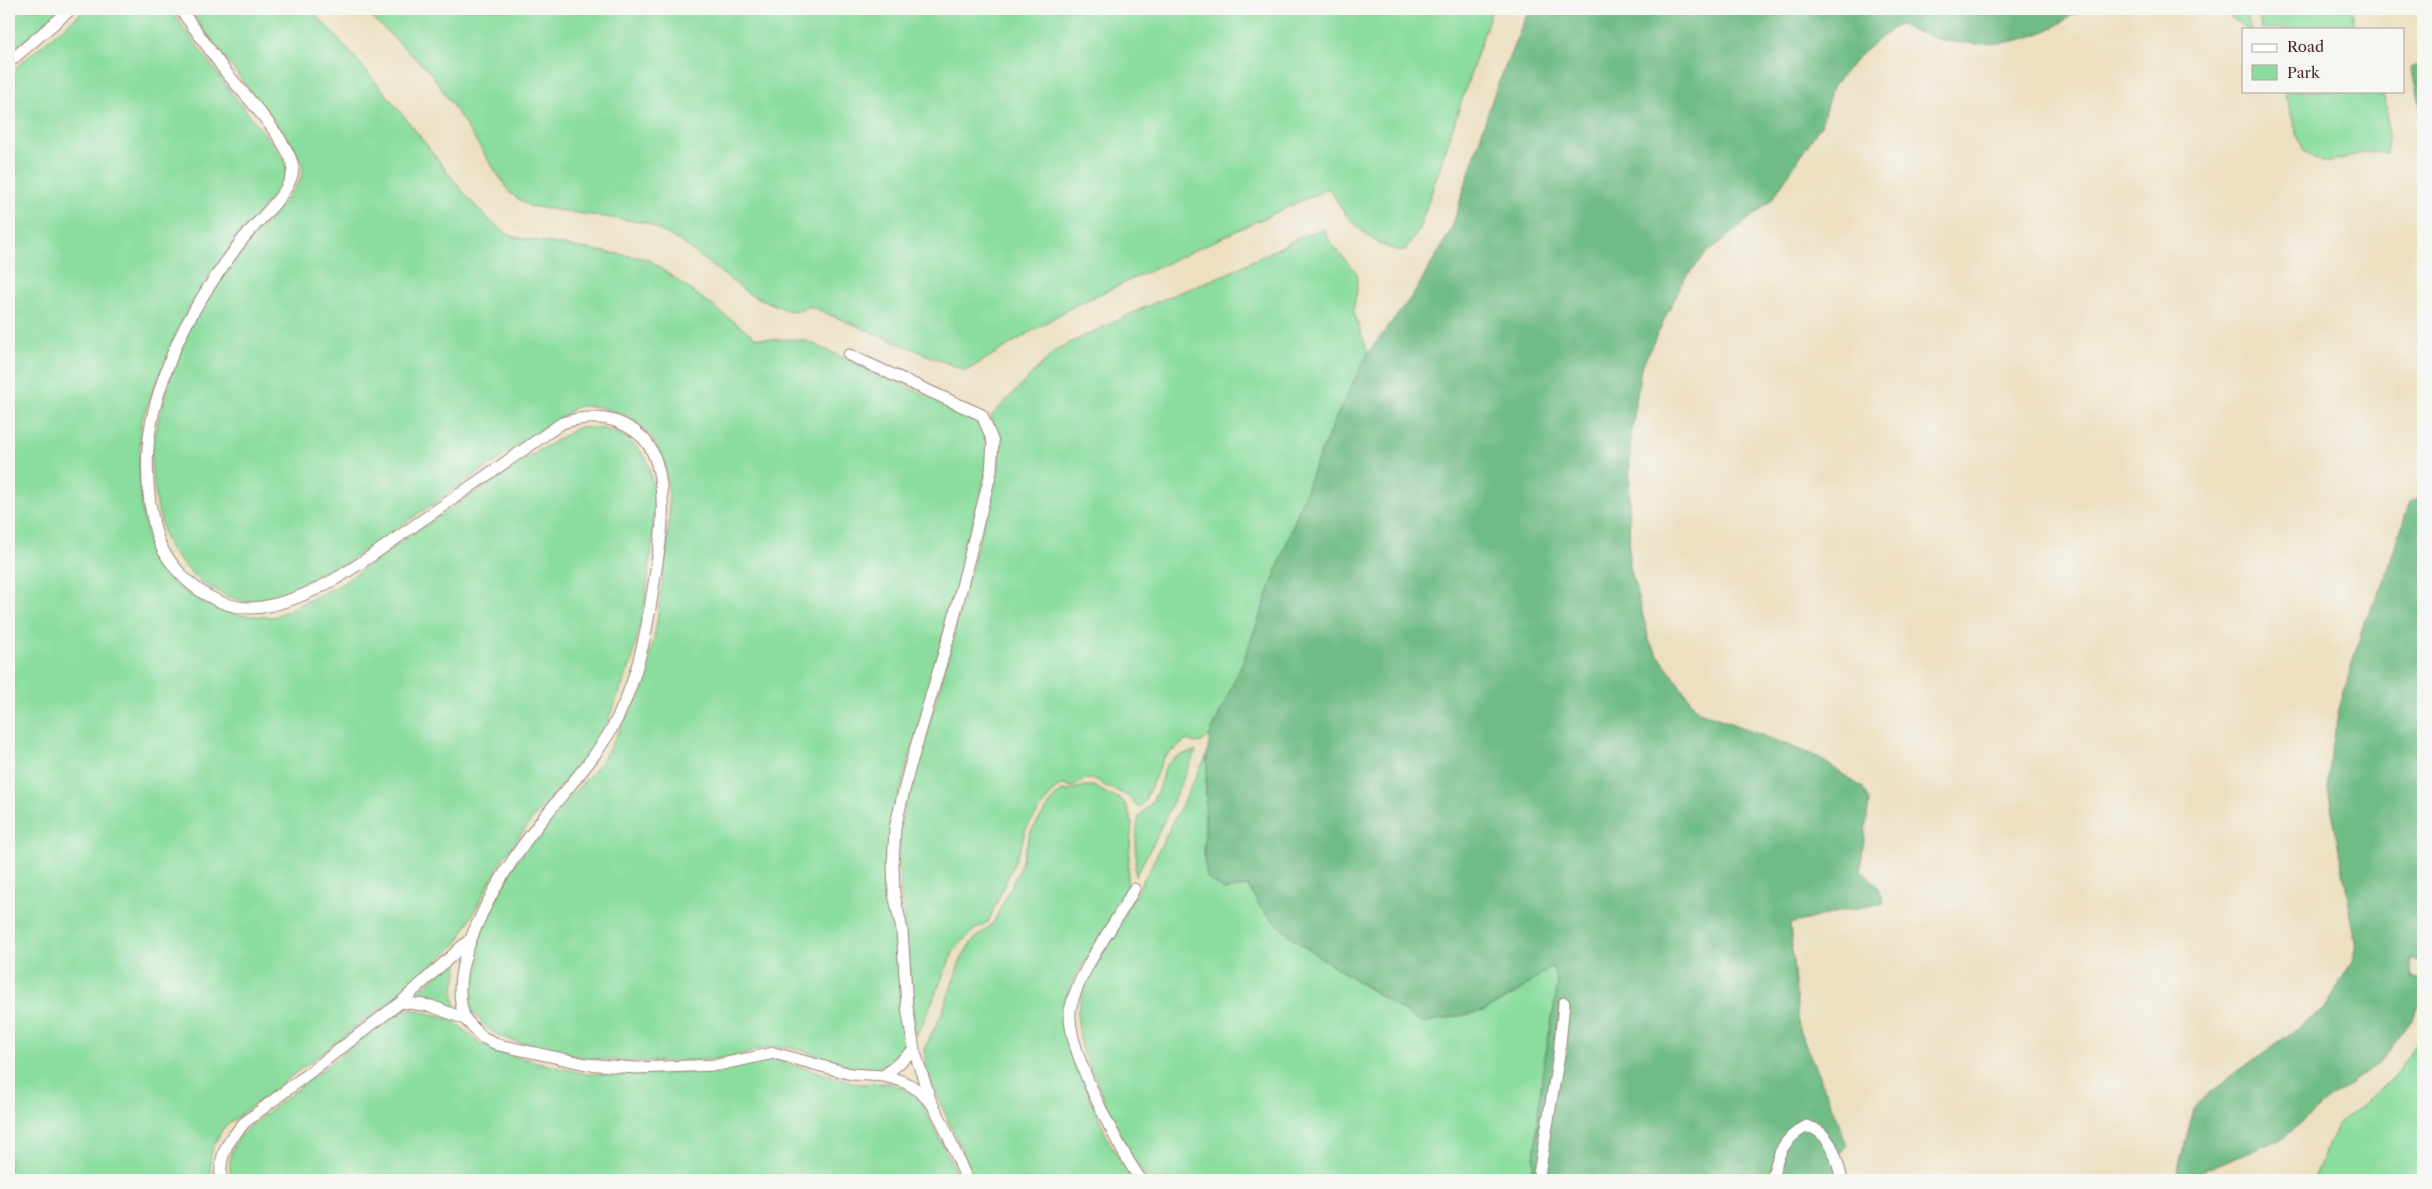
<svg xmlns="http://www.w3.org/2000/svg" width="2432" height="1189" font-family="'Libre Caslon Text',serif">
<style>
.green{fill:#8add9e;stroke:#6a7e64}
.forest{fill:#6fbc85;stroke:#5c6e58}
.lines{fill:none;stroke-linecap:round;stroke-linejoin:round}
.street-casing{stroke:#9b8076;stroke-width:13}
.street{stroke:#fff;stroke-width:11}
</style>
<rect width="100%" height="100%" fill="#f6f6f2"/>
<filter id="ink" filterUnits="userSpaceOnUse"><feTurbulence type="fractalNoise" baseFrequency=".02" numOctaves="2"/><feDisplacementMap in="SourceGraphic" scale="10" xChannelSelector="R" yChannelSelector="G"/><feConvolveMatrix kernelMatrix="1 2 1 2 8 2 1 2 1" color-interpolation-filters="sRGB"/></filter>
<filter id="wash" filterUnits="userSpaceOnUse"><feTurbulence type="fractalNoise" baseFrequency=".0096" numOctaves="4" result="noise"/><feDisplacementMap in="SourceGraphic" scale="20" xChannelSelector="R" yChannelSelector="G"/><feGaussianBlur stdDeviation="1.12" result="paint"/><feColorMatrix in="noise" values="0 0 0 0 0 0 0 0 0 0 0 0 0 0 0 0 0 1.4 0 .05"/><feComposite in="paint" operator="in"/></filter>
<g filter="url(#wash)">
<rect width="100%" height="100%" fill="#ece0c1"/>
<path class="green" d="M 9,9 L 64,9 L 9,54 Z
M 86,9 L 170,9 L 237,100 L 283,157 L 287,169 L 284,181 L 207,278 L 176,333 L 141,422 L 139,464 L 142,512 L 151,549 L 175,585 L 205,604 L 241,615 L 274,617 L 342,584 L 390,549 L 522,461 L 579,427 L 604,429 L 622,435 L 635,445 L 647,460 L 655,494 L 653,538 L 644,609 L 631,663 L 608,721 L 587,757 L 543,805 L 503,858 L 457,943 L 416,982 L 224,1127 C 211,1149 208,1154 212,1180 L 9,1180 L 9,73 Z
M 188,9 L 310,9 C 348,48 384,91 418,134 C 440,161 483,225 514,237 L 648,259 L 755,337 C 772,342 790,337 807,341 L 967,414 L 981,423 L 987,436 L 986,471 L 938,659 L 890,826 L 900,994 L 908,1047 C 905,1053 900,1055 895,1059 C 855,1087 817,1046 779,1047 C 757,1048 737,1058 716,1059 C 654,1064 592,1063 532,1046 C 520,1043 504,1039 493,1032 C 482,1025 475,1014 467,1004 C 465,967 474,940 490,907 C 508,869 537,833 565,802 C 579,786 595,772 606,754 C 628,718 644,679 654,639 C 658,621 659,601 662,583 C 669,530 685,443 623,415 C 608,409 593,404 576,407 L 328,575 L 265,601 L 247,602 L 226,596 L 198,580 L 171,551 L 165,538 L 157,505 L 151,464 L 153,439 L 173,368 L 189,329 L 221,277 L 247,243 L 280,207 L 300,181 L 303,170 L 302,161 L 293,148 Z
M 363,9 L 1492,9 L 1419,230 L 1405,250 C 1382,252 1357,228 1344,212 C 1338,205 1335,196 1329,188 L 1072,307 L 966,371 L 809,306 L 800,311 L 787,310 L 749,294 L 681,242 L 647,223 L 529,206 L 510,193 L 432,74 Z
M 2220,9 L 2245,9 L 2251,29 L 2247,29 Z
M 2256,9 L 2352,9 L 2355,29 L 2262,29 Z
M 2284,91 L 2382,91 L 2388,114 L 2387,153 C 2356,145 2323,177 2304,150 C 2298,142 2288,103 2284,91 Z
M 1324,229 L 1331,244 L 1357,273 L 1357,290 L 1353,310 L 1368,353 L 1340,409 L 1315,466 L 1244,659 L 1210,735 L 1202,742 L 1195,743 L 1187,740 L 1164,757 L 1144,802 L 1139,807 L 1125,794 L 1108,788 L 1097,780 L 1086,779 L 1073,787 L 1062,785 L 1054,790 L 1025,830 L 1021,847 L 988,922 L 974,930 L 954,950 L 922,1025 L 915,1036 L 898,863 L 900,829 L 908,791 L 920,757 L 946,665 L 999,463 L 998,442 L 991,416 L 1057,349 L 1156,302 L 1226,274 L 1305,235 Z
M 1196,751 L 1154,842 L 1135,877 C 1136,859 1135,840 1138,822 C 1139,814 1146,809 1151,803 C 1169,776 1153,760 1196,751 Z
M 1207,755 L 1204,858 L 1224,890 L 1248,886 L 1263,911 L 1297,942 L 1421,1023 L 1484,1011 L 1519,991 L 1552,966 L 1558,983 L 1542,1076 L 1532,1180 L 1146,1180 L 1120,1136 L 1081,1047 L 1077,1012 L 1088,977 L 1149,870 Z
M 1084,786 L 1094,786 L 1111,796 L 1121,799 L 1126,805 L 1132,823 L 1128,871 L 1126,893 L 1077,974 L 1066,996 L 1065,1027 L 1075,1061 L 1109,1142 L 1134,1180 L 975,1180 L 927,1073 L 924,1049 L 942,1013 L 960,962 L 970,944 L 994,922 L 1020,868 L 1030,833 L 1055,797 L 1062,791 L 1068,791 Z
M 460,955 L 453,994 L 457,1012 L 427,999 L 411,998 Z
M 411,1009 L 452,1019 L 479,1043 L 500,1053 L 586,1074 L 707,1072 L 778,1060 L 859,1084 L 888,1083 L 910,1091 L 922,1103 L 960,1180 L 231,1180 C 228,1154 231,1144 249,1127 L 397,1011 Z
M 2423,1032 L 2423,1180 L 2313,1180 L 2337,1125 L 2391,1081 Z"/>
<path class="forest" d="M 1529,9 L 2081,9 C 2071,15 2062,23 2052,28 C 2004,52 1944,47 1898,24 L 1863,52 L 1832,87 L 1821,125 L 1771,201 L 1708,252 L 1684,279 L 1641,368 L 1630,445 L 1629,563 L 1650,643 L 1697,710 L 1818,757 L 1863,788 L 1869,802 L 1860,871 C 1874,879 1880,887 1884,903 L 1846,910 L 1790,924 L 1799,1030 L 1834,1110 L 1847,1146 L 1834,1158 L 1839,1180 L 1532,1180 L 1542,1076 L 1558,983 L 1552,966 L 1519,991 L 1484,1011 L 1422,1023 L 1297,942 L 1263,911 L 1248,886 L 1224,890 L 1207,878 L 1204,858 L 1207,755 L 1210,735 L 1244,659 L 1315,466 L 1340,409 L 1368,353 L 1415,292 L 1451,230 L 1494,94 Z
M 2423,63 L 2423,124 L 2416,83 L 2410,68 Z
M 2423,494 L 2423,962 L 2410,960 L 2412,978 L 2423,979 L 2423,999 L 2412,1020 L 2381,1061 L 2332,1097 L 2283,1138 L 2192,1175 L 2177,1172 L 2194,1109 L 2212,1090 L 2324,1009 L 2353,960 L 2356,942 L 2328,790 L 2331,754 L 2339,709 L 2365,619 L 2382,587 L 2410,502 Z"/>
</g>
<g filter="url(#ink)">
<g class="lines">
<g class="street-casing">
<path id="street" d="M 180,9 C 195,29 210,50 225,71 C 241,91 294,146 293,170 C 291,193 256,222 242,240 C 216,275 189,313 173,353 C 152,406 142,446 150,503 C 153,521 156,540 166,555 C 186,587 223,613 262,607 C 322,597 373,554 421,521 C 468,488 515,456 562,423 C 590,414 619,416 642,437 C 665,459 664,513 660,542 C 651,602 645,662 618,717 C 597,758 569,785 542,820 C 515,854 492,889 475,929 C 463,958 454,988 465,1019 L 431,1006 L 401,1002 L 244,1123 C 227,1143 219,1153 221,1180
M 9,62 L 71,9
M 849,355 L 982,415 L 993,442 L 991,472 L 951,629 L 909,770 L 895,828 L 893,864 L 894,894 L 902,930 L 907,1007 L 914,1050 L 931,1102 L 943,1124 L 967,1180
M 1134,889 C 1115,926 1081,966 1071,1006 C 1062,1042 1119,1150 1141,1180
M 401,1002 L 468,941
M 465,1019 L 482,1037 L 499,1045 L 586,1064 L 635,1068 L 718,1065 L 774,1053 L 851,1074 L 884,1076
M 914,1050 L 884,1076 C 905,1081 914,1085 929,1101
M 1538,1180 L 1559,1055 L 1564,1003
M 1772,1180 C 1778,1154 1782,1139 1807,1126 C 1832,1133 1836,1157 1842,1180"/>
</g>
<use href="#street" class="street"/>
</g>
</g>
<rect width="2432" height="1189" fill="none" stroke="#f6f6f2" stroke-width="30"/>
<rect x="2242" y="28" width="162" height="65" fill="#f6f6f2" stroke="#b1a0a2"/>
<rect x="2252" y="44" width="25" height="8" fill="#ffffff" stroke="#b1a0a2"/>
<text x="2287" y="52" font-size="15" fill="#4a1f2b">Road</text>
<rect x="2252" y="65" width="25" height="15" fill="#8add9e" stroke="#b1a0a2"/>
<text x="2287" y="78" font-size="15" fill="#4a1f2b">Park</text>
</svg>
